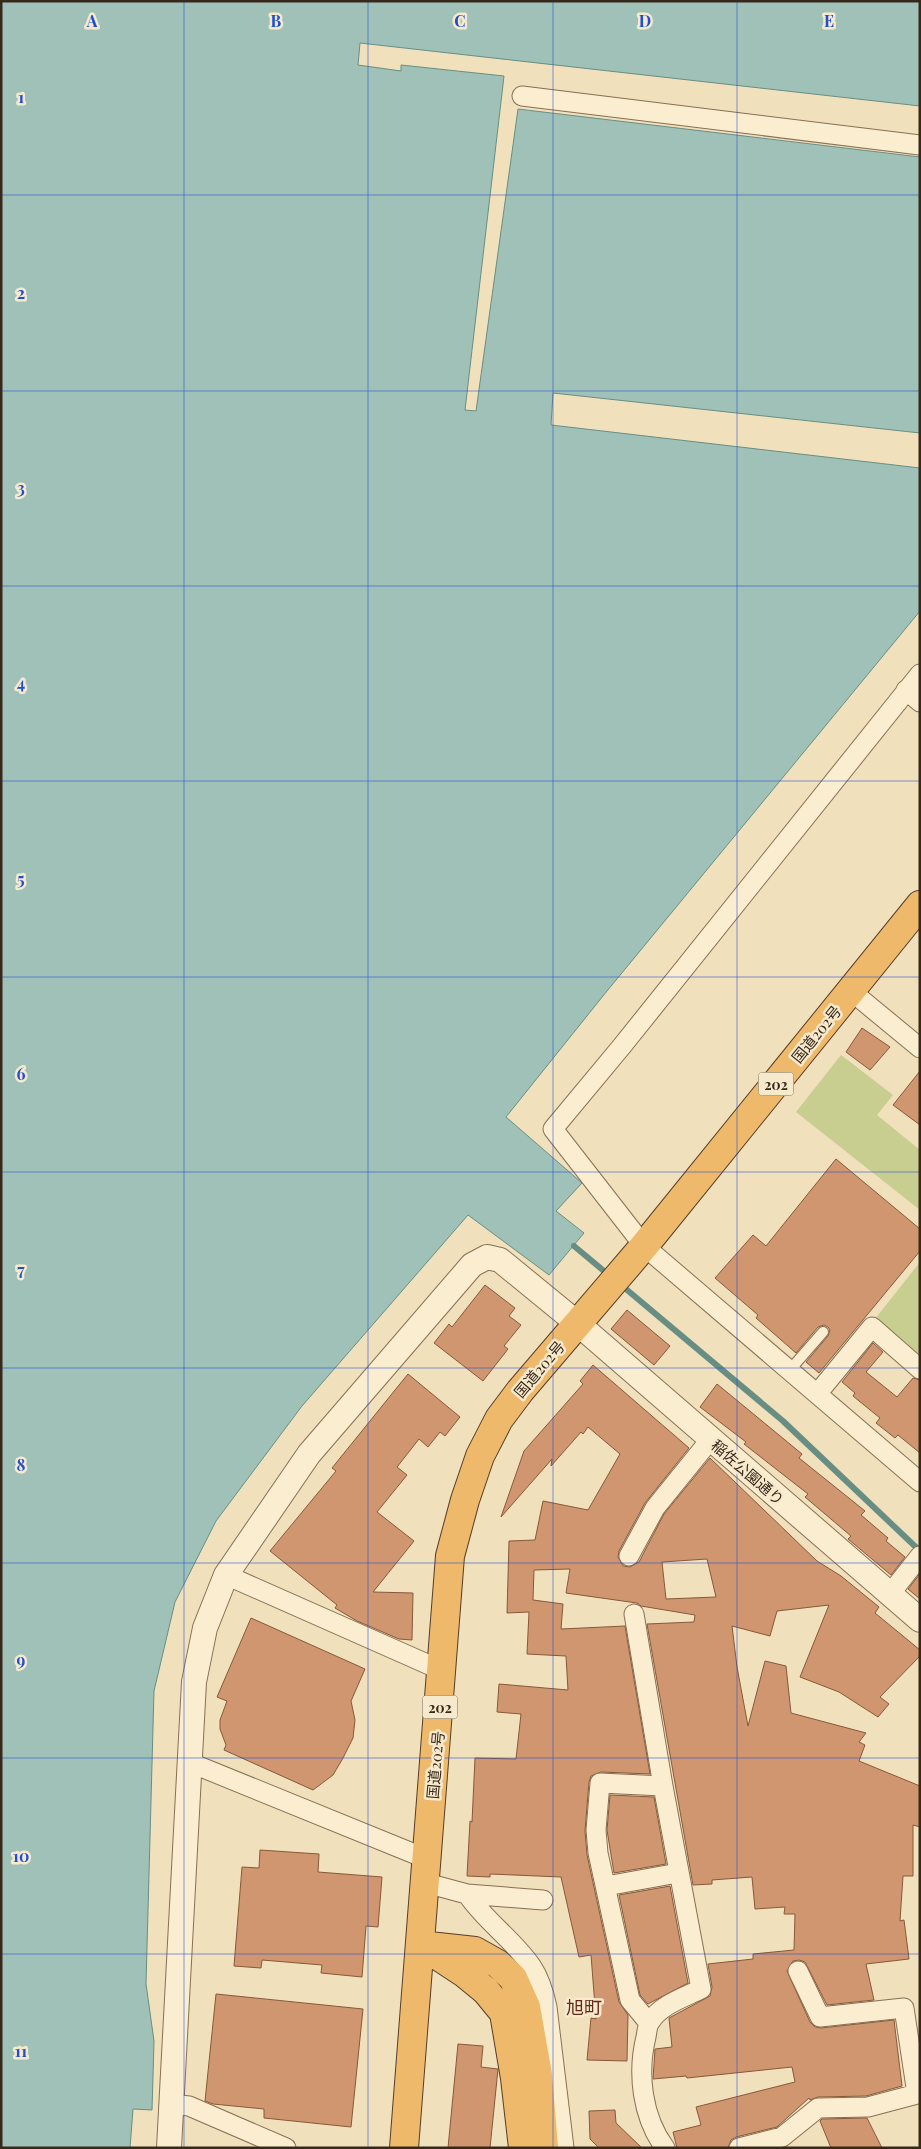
<svg xmlns="http://www.w3.org/2000/svg" width="921" height="2149" font-family="'Playfair Display','Noto Sans JP',serif">
<style>
.green{fill:#c8ce90}
.water{fill:#a0c1b7;stroke:#688e84}
.lines{fill:none;stroke-linecap:round;stroke-linejoin:round}
.stream{stroke:#688e84;stroke-width:6}
.building{fill:#d09670;stroke:#885839;fill-rule:evenodd}
.service-casing{stroke:#886f55;stroke-width:12}
.minor-casing{stroke:#886f55;stroke-width:21}
.tertiary-casing{stroke:#886f55;stroke-width:26}
.trunk-casing{stroke:#553d2a;stroke-width:30}
.service{stroke:#fbedcf;stroke-width:10}
.minor{stroke:#fbedcf;stroke-width:19}
.tertiary{stroke:#fbedcf;stroke-width:24}
.trunk{stroke:#eeb96b;stroke-width:28}
.grid{fill:none;stroke:#1d4ed8;stroke-width:1;stroke-opacity:0.55}
.labels{text-anchor:middle;dominant-baseline:central;stroke-width:5;stroke-linejoin:round;paint-order:stroke}
.shield{fill:#f7eacc;stroke:#706250;stroke-width:1}
.shield-label{font-size:14px;font-weight:bold;fill:#36281b}
.street-label{font-size:15px;fill:#36281b;stroke:#f7eacc}
.quarter-label{font-size:18px;fill:#652718;stroke:#f7eacc}
.grid-label{font-size:16px;text-anchor:middle;font-weight:bold;fill:#1d4ed8;stroke:#f7eacc;stroke-width:5;stroke-linejoin:round;paint-order:stroke}
</style>
<rect width="100%" height="100%" fill="#f0e0bc"/>
<path class="green" d="M 841,1055 L 893,1095 L 877,1115 L 920,1150 L 920,1210 L 796,1112 Z
M 920,1262 L 920,1358 L 875,1319 Z"/>
<path class="water" d="M 1,1 L 920,1 L 920,106 L 360,43 L 358,65 L 401,71 L 401,65 L 504,76 L 465,410 L 476,411 L 518,109 L 920,157 L 920,433 L 553,393 L 551,425 L 920,468 L 920,611 L 607,991 L 506,1117 L 582,1183 L 556,1211 L 584,1233 L 549,1275 L 468,1215 L 302,1406 L 216,1521 L 175,1602 L 154,1691 L 146,1984 L 154,2041 L 152,2110 L 133,2109 L 130,2148 L 1,2148 Z"/>
<g class="lines">
<path class="stream" d="M 574,1246 L 610,1276
M 620,1284 L 783,1421 L 920,1551"/>
</g>
<path class="building" d="M 862,1028 L 890,1047 L 870,1070 L 846,1052 Z
M 920,1071 L 920,1125 L 893,1105 Z
M 836,1159 L 920,1229 L 920,1251 L 819,1373 L 806,1362 L 828,1336 L 830,1330 L 828,1327 L 824,1325 L 818,1327 L 796,1353 L 756,1318 L 758,1315 L 715,1278 L 753,1235 L 766,1246 Z
M 485,1285 L 515,1308 L 509,1316 L 521,1325 L 504,1346 L 508,1349 L 483,1381 L 434,1343 L 449,1324 L 452,1327 Z
M 627,1310 L 670,1346 L 654,1365 L 611,1329 Z
M 873,1343 L 883,1352 L 866,1372 L 897,1397 L 913,1378 L 920,1380 L 920,1453 L 898,1435 L 895,1438 L 876,1423 L 880,1418 L 853,1396 L 855,1393 L 842,1382 Z
M 593,1365 L 689,1448 L 645,1503 L 619,1551 L 618,1557 L 623,1566 L 630,1567 L 639,1562 L 664,1514 L 710,1458 L 817,1561 L 841,1576 L 879,1607 L 875,1613 L 920,1650 L 920,1656 L 880,1697 L 889,1704 L 878,1717 L 839,1692 L 800,1677 L 829,1605 L 777,1611 L 770,1636 L 732,1626 L 737,1667 L 748,1726 L 765,1661 L 786,1666 L 791,1713 L 866,1733 L 859,1742 L 865,1745 L 859,1761 L 920,1786 L 920,1827 L 913,1825 L 913,1876 L 903,1876 L 900,1921 L 904,1920 L 909,1959 L 866,1964 L 874,2000 L 827,2005 L 805,1962 L 799,1960 L 793,1961 L 787,1971 L 810,2022 L 815,2027 L 821,2028 L 894,2020 L 902,2086 L 866,2096 L 818,2097 L 810,2100 L 809,2098 L 777,2127 L 736,2137 L 731,2140 L 728,2148 L 677,2148 L 673,2132 L 701,2125 L 696,2107 L 795,2082 L 792,2067 L 687,2078 L 686,2076 L 653,2079 L 655,2049 L 672,2047 L 669,2018 L 710,1996 L 712,1987 L 708,1964 L 753,1959 L 753,1954 L 794,1950 L 795,1914 L 784,1914 L 785,1907 L 755,1909 L 752,1877 L 712,1880 L 712,1884 L 693,1885 L 647,1624 L 694,1622 L 695,1615 L 641,1606 L 637,1603 L 566,1593 L 570,1569 L 534,1570 L 533,1600 L 563,1604 L 561,1629 L 625,1626 L 650,1774 L 601,1772 L 591,1776 L 589,1782 L 585,1831 L 587,1855 L 619,2002 L 628,2015 L 627,2061 L 587,2060 L 591,2018 L 596,2019 L 591,1955 L 579,1957 L 561,1877 L 490,1874 L 490,1877 L 467,1876 L 470,1821 L 472,1822 L 475,1758 L 516,1759 L 521,1714 L 497,1712 L 499,1684 L 568,1690 L 566,1656 L 527,1654 L 529,1612 L 507,1613 L 509,1541 L 535,1540 L 543,1501 L 588,1510 L 620,1454 L 588,1427 L 583,1434 L 581,1432 L 551,1466 L 552,1459 L 501,1517 L 524,1451 L 583,1384 L 580,1381 ZM 707,1559 L 716,1597 L 666,1599 L 662,1562 Z
M 408,1374 L 460,1417 L 445,1436 L 440,1432 L 428,1447 L 419,1439 L 397,1467 L 407,1475 L 377,1512 L 414,1541 L 373,1592 L 413,1593 L 412,1640 L 399,1639 L 357,1621 L 335,1608 L 337,1605 L 270,1551 L 336,1471 L 332,1468 Z
M 717,1384 L 802,1454 L 799,1458 L 865,1511 L 861,1515 L 888,1538 L 886,1541 L 905,1557 L 891,1575 L 848,1539 L 851,1536 L 805,1497 L 808,1494 L 744,1444 L 746,1442 L 700,1407 Z
M 920,1574 L 920,1599 L 908,1589 Z
M 251,1618 L 365,1669 L 351,1701 L 355,1720 L 353,1738 L 343,1758 L 333,1775 L 313,1790 L 224,1750 L 226,1745 L 220,1729 L 220,1720 L 227,1701 L 217,1697 Z
M 610,1795 L 654,1797 L 666,1864 L 614,1873 L 607,1830 Z
M 260,1850 L 319,1854 L 318,1872 L 382,1877 L 378,1927 L 366,1926 L 362,1977 L 321,1973 L 322,1965 L 262,1960 L 261,1968 L 234,1966 L 242,1867 L 259,1868 Z
M 670,1886 L 688,1983 L 648,2004 L 640,1995 L 619,1895 Z
M 216,1994 L 363,2009 L 351,2127 L 264,2118 L 264,2109 L 213,2104 L 205,2101 Z
M 458,2044 L 483,2046 L 481,2067 L 498,2069 L 490,2148 L 448,2148 Z
M 615,2110 L 616,2123 L 642,2148 L 599,2148 L 590,2139 L 589,2111 Z
M 867,2118 L 882,2148 L 831,2148 L 820,2121 L 822,2119 Z"/>
<g class="lines">
<g class="service-casing">
<path id="service" d="M 789,1371 L 823,1332"/>
</g>
<g class="minor-casing">
<path id="minor" d="M 522,96 L 920,145
M 920,674 L 622,1046 L 553,1129 L 644,1246 L 920,1482
M 906,690 L 920,702
M 851,991 L 920,1048
M 817,1394 L 872,1327 L 920,1369
M 629,1556 L 655,1508 L 710,1440
M 226,1575 L 443,1671
M 890,1594 L 920,1556
M 634,1614 L 663,1786 L 701,1989 C 685,1997 660,2005 650,2022 C 647,2026 647,2032 646,2037 C 637,2073 642,2117 665,2148
M 191,1763 L 427,1859
M 426,1883 L 467,1894 C 485,1921 514,1940 532,1967 C 540,1979 544,1993 547,2007 L 564,2148
M 606,1886 L 678,1873
M 467,1894 L 543,1900
M 649,2023 L 630,2000 L 598,1853 L 596,1830 L 600,1783 L 663,1786
M 171,2104 L 189,2106 L 286,2148
M 739,2148 L 782,2137 L 818,2108 L 868,2107 L 917,2094 L 904,2008 L 820,2017 L 798,1971"/>
</g>
<g class="tertiary-casing">
<path id="tertiary" d="M 169,2148 L 194,1682 L 205,1628 L 226,1575 L 309,1454 L 472,1265 L 487,1257 L 500,1260 L 577,1323 L 920,1620"/>
</g>
<g class="trunk-casing">
<path id="trunk" d="M 420,1945 L 475,1951 L 498,1964 L 513,1978 L 526,2007 L 538,2075 L 544,2148
M 426,1948 L 464,1973 L 486,1991 L 504,2013 L 515,2078 L 523,2148
M 404,2148 L 450,1556 L 465,1500 L 480,1456 L 499,1419 L 520,1391 L 644,1246 L 920,905"/>
</g>
<use href="#service" class="service"/>
<use href="#minor" class="minor"/>
<use href="#tertiary" class="tertiary"/>
<use href="#trunk" class="trunk"/>
</g>
<path class="grid" d="M 184,1 L 184,2148M 368,1 L 368,2148M 553,1 L 553,2148M 737,1 L 737,2148M 1,195 L 920,195M 1,391 L 920,391M 1,586 L 920,586M 1,781 L 920,781M 1,977 L 920,977M 1,1172 L 920,1172M 1,1368 L 920,1368M 1,1563 L 920,1563M 1,1758 L 920,1758M 1,1954 L 920,1954"/>
<g class="labels">
<g class="shield">
<rect x="758.5" y="1072.5" width="35" height="23" rx="4"/>
<rect x="422.5" y="1695.5" width="35" height="23" rx="4"/>
</g>
<g class="shield-label">
<text x="776" y="1084">202</text>
<text x="440" y="1707">202</text>
</g>
<g class="street-label">
<text transform="translate(816 1034) rotate(-51)">国道202号</text>
<text transform="translate(539 1369) rotate(-50)">国道202号</text>
<text transform="translate(748 1472) rotate(41)">稲佐公園通り</text>
<text transform="translate(435 1765) rotate(-85)">国道202号</text>
</g>
<g class="quarter-label">
<text x="584" y="2007">旭町</text>
</g>
</g>
<g class="grid-label">
<text x="92" y="27">A</text>
<text x="276" y="27">B</text>
<text x="460" y="27">C</text>
<text x="645" y="27">D</text>
<text x="829" y="27">E</text>
<text x="21" y="103">1</text>
<text x="21" y="299">2</text>
<text x="21" y="494">3</text>
<text x="21" y="689">4</text>
<text x="21" y="885">5</text>
<text x="21" y="1080">6</text>
<text x="21" y="1276">7</text>
<text x="21" y="1471">8</text>
<text x="21" y="1666">9</text>
<text x="21" y="1862">10</text>
<text x="21" y="2057">11</text>
</g>
<rect width="921" height="2149" fill="none" stroke="#36281b" stroke-width="5"/>
</svg>
